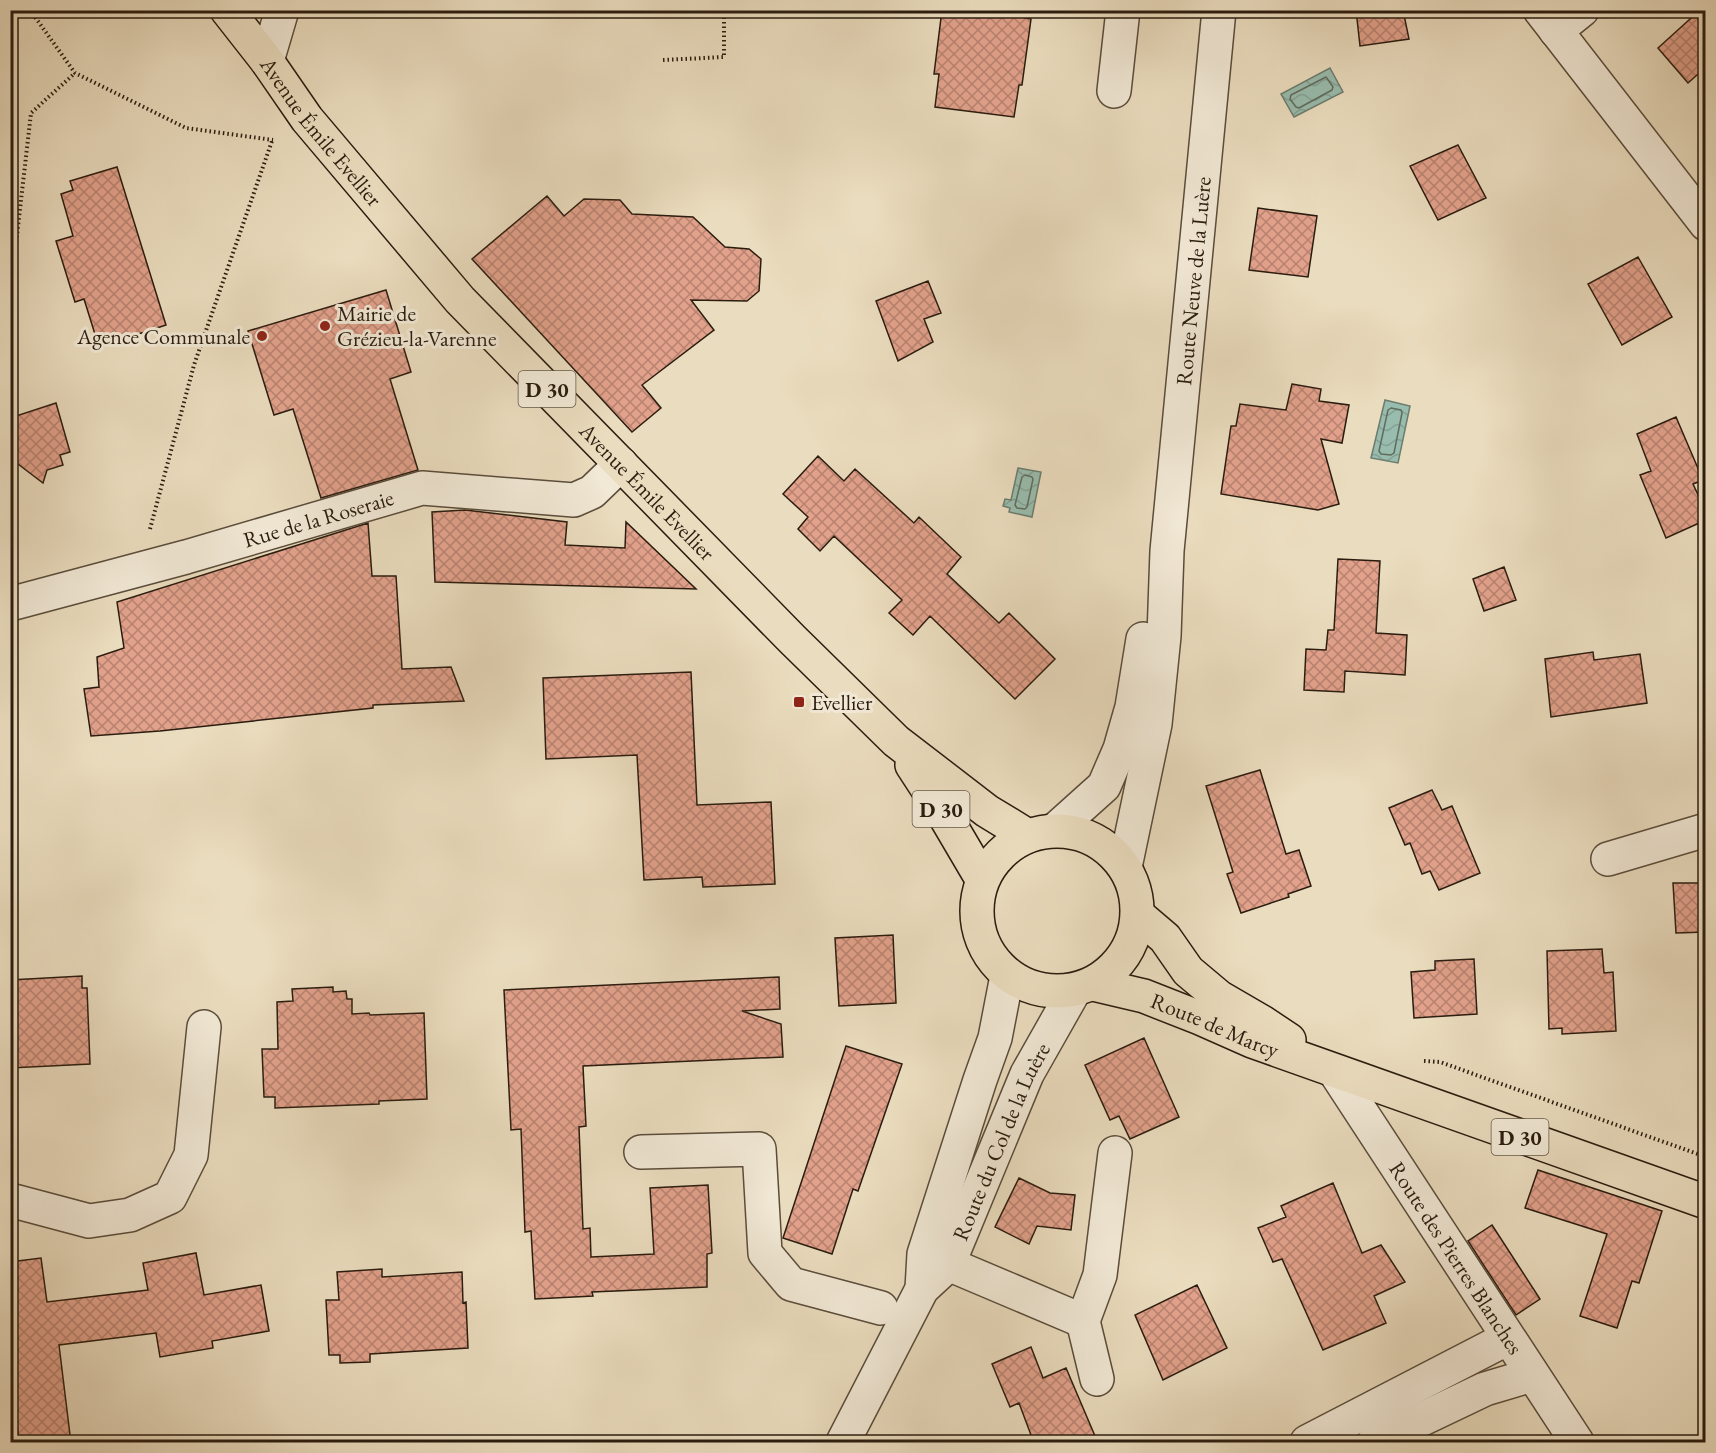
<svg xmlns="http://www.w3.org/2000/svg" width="1716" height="1453" font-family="'EB Garamond',serif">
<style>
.water{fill:url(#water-waves);stroke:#6c7c6e;stroke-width:1.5}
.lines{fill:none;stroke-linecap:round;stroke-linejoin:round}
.shore{stroke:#616c5e;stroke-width:1.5}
.building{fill:url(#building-cross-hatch);stroke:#2a1c0f;stroke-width:1.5}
.minor-casing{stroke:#5a4c3b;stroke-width:36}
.major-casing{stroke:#2a1c0f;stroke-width:36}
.path{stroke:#2a1c0f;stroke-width:4;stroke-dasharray:1.5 3;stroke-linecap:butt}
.minor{stroke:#f1e8d5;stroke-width:33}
.major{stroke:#eadcbe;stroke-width:33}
.poi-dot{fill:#8f2418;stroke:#f1e8d5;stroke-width:2}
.labels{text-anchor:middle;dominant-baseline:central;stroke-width:6;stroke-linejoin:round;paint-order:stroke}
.shield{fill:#f1e8d5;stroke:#66594a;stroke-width:1.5}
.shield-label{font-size:21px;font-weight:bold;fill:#2a1c0f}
.street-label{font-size:22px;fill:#2a1c0f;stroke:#f1e8d5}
.poi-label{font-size:22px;fill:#2a1c0f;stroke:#f1e8d5;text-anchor:start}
</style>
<defs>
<pattern id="water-waves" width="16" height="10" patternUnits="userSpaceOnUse" patternTransform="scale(1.5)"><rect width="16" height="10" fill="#98bcad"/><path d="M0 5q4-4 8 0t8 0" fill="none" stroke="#83a194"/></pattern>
<pattern id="building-cross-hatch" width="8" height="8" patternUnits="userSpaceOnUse" patternTransform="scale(1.5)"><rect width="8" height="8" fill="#e2a18b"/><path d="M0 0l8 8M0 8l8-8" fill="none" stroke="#b78270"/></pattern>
</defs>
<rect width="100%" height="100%" fill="#eadcbe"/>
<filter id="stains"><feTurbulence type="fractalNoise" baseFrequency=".00333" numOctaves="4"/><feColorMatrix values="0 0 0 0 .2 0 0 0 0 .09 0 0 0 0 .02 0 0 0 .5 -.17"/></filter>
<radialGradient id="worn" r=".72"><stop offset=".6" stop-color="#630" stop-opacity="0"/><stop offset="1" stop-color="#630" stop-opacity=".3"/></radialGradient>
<path class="water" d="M 1330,68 L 1343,92 L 1294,117 L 1281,94 Z
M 1385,400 L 1410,406 L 1398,463 L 1371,458 Z
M 1018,468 L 1041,472 L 1032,517 L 1009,512 L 1010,508 L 1003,506 L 1005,499 L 1011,500 Z"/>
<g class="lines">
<path class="shore" d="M 1326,77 L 1333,87 L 1332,90 L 1299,108 L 1296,107 L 1290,99 L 1291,95 Z
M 1391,408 L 1401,410 L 1402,413 L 1394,453 L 1391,455 L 1381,454 L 1379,451 L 1388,410 Z
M 1025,475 L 1032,477 L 1033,479 L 1027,507 L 1025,509 L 1017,508 L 1015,505 L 1022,477 Z"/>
</g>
<path class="building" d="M 942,10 L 1023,10 L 1022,17 L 1031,19 L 1022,85 L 1019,85 L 1014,117 L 935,107 L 939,74 L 934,74 Z
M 1356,10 L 1403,10 L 1409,39 L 1360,46 Z
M 1700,10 L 1706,10 L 1706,67 L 1688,83 L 1658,48 Z
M 1458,145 L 1486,198 L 1438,220 L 1410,166 Z
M 117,167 L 166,325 L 99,347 L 84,299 L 75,302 L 56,241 L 73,236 L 61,194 L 73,190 L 70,181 Z
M 547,196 L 564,216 L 584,199 L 620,200 L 632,214 L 693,217 L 725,247 L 749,249 L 761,259 L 759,291 L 747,301 L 691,300 L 714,330 L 642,385 L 661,408 L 632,432 L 472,259 Z
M 1258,208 L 1317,216 L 1308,277 L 1249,270 Z
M 1638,257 L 1672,317 L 1622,345 L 1588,284 Z
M 928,281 L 941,313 L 924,319 L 933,342 L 898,361 L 876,301 Z
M 386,290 L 411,372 L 390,379 L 418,470 L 321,498 L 293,409 L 274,415 L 248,331 Z
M 1292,384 L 1321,389 L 1319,401 L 1349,405 L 1342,443 L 1321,439 L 1339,504 L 1318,510 L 1221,494 L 1231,426 L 1236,426 L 1240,404 L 1286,410 Z
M 56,403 L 70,452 L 60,455 L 63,465 L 47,470 L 43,483 L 10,458 L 10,418 Z
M 1676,417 L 1703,480 L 1693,484 L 1706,512 L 1706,520 L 1666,538 L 1640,475 L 1651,471 L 1637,434 Z
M 818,456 L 844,481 L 855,469 L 914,523 L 919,517 L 961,557 L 947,574 L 999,623 L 1009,613 L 1055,659 L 1015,699 L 930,616 L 913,635 L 889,613 L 902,600 L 834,536 L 820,551 L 798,529 L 808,517 L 783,494 Z
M 465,510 L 567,522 L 565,545 L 625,548 L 626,522 L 696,589 L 435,582 L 432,512 Z
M 368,523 L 372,576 L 396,576 L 402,669 L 451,667 L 464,701 L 373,705 L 373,708 L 160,731 L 91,736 L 84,689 L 99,687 L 97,657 L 124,648 L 117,602 Z
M 1338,559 L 1380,561 L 1376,633 L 1407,635 L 1405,675 L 1345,671 L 1344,692 L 1304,690 L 1306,649 L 1326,650 L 1328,630 L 1334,630 Z
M 1504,567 L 1516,600 L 1484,611 L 1473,579 Z
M 1593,652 L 1594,660 L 1640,654 L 1647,703 L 1551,717 L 1545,659 Z
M 691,672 L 697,805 L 771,802 L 775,884 L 703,887 L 702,877 L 644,880 L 637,755 L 546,759 L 543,678 Z
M 1260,770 L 1286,854 L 1299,850 L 1311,886 L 1288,894 L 1289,897 L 1241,913 L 1227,874 L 1233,872 L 1206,786 Z
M 1432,790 L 1442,810 L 1452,806 L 1480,873 L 1439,890 L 1430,871 L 1422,874 L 1410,843 L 1405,845 L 1389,808 Z
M 1673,883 L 1706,883 L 1706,932 L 1676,933 Z
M 893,935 L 896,1003 L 839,1006 L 835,938 Z
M 1602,949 L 1604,973 L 1613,972 L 1616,1031 L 1562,1034 L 1562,1028 L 1549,1029 L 1547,951 Z
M 1474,959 L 1477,1014 L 1414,1018 L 1411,972 L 1435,970 L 1435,961 Z
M 82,976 L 82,988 L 87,988 L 90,1064 L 10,1068 L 10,980 Z
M 779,977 L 780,1009 L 742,1011 L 781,1024 L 783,1057 L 583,1066 L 586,1126 L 579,1127 L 583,1229 L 590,1228 L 591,1257 L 654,1254 L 650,1188 L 708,1185 L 712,1253 L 707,1254 L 707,1287 L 592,1292 L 593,1296 L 535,1299 L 531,1231 L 525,1232 L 521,1129 L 511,1130 L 504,990 Z
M 333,987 L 333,992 L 346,991 L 347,999 L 352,999 L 352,1014 L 369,1013 L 370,1015 L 424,1013 L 427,1099 L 379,1101 L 379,1104 L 275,1108 L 275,1097 L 264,1097 L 262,1049 L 278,1049 L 277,1002 L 293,1001 L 292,989 Z
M 1144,1038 L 1179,1117 L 1130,1139 L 1119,1116 L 1110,1120 L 1085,1065 Z
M 846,1046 L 902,1064 L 858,1191 L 853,1189 L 832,1254 L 783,1238 Z
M 1538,1170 L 1662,1211 L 1639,1283 L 1632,1281 L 1617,1328 L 1580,1316 L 1607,1234 L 1525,1208 Z
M 1019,1178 L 1050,1193 L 1075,1195 L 1071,1230 L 1037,1226 L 1029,1244 L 995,1227 Z
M 1333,1183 L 1362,1253 L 1381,1245 L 1405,1282 L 1374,1296 L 1386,1323 L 1323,1350 L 1282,1259 L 1273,1262 L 1258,1228 L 1286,1217 L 1281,1206 Z
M 1492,1225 L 1540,1299 L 1516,1315 L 1468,1241 Z
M 196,1253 L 204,1295 L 261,1285 L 269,1331 L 212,1341 L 213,1348 L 160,1357 L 156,1333 L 59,1345 L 71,1443 L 19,1443 L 17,1423 L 10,1424 L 10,1262 L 41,1258 L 47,1302 L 148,1290 L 143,1263 Z
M 382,1269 L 382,1277 L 462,1272 L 463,1303 L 466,1302 L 468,1348 L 370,1354 L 370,1362 L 340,1363 L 340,1355 L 329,1355 L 326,1300 L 339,1300 L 337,1272 Z
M 1197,1285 L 1227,1348 L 1163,1380 L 1135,1315 Z
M 1031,1347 L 1043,1378 L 1066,1368 L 1098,1443 L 1034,1443 L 1019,1403 L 1010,1407 L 992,1364 Z"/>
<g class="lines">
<g class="minor-casing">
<g id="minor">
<path d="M 1540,10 L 1706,224"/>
<path d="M 1556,31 L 1582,10"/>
<path d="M 267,61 L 282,10"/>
<path d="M 1114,91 L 1123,10"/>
<path id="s1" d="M 10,604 L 186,557 L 422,488 L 574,500 L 592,492 L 621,464"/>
<path d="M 1055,830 L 1104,786 L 1120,749 L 1132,707 L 1143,639"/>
<path d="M 1608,859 L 1706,830"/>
<path id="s2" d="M 1125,867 L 1155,724 L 1164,636 L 1167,551 L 1219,10"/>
<path id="s3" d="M 1335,1072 L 1577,1442"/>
<path d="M 641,1152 L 759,1149 L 765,1253 L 791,1284 L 881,1308"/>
<path d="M 10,1200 L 89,1221 L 130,1215 L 170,1197 L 191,1155 L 204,1027"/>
<path d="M 927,1255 L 1083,1321"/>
<path d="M 922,1289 L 924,1254 L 980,1080 L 995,1038 L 1007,976"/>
<path d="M 1097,1379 L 1083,1321 L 1100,1275 L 1115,1153"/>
<path id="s4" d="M 843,1442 L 922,1289 L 948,1265 L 1027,1074 L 1074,991"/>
<path d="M 1307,1442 L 1508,1338"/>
<path d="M 1374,1442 L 1485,1389 L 1532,1375"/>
</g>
</g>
<g class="major-casing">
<g id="major">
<path id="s5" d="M 227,10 L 267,61 L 307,119 L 460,300 L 792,639 L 896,741 L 987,811 L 1028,836"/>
<path d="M 912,765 L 942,811 L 982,879"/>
<circle cx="1057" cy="911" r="80"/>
<path d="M 1138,915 L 1165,938 L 1188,971 L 1219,997 L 1262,1022 L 1289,1040"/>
<path id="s6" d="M 1093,984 L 1144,996 L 1200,1018 L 1252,1041 L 1706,1202"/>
</g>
</g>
<path class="path" d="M 30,10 L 75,73 L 186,128 L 273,140
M 663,60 L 724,57 L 724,10
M 10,271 L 13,270 L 31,113 L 75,73
M 150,529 L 194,365 L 272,141
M 1424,1061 L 1440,1062 L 1706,1157"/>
<use href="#minor" class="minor"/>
<use href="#major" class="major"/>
</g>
<g class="poi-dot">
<circle cx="325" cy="326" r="6"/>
<circle cx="262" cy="336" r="6"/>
<rect x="793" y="696" width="12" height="12" rx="3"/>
</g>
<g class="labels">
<g class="shield">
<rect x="518.5" y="371" width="57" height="36" rx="4.5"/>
<rect x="912.5" y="791" width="57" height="36" rx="4.5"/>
<rect x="1491.5" y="1119" width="57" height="36" rx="4.5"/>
</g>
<g class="shield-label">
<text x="547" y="389">D 30</text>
<text x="941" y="809">D 30</text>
<text x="1520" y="1137">D 30</text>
</g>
<g class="street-label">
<text stroke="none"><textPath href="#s5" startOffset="154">Avenue Émile Evellier</textPath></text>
<text stroke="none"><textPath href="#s2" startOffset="591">Route Neuve de la Luère</textPath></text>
<text stroke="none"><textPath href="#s5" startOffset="640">Avenue Émile Evellier</textPath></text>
<text stroke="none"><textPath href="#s1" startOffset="320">Rue de la Roseraie</textPath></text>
<text stroke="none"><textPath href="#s6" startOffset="129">Route de Marcy</textPath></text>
<text stroke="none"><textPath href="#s4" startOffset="342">Route du Col de la Luère</textPath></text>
<text stroke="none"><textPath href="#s3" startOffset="222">Route des Pierres Blanches</textPath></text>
</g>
<g class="poi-label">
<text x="337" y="313">Mairie de<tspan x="337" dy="25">Grézieu-la-Varenne</tspan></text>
<text x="250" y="336" text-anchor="end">Agence Communale</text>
<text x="811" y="702">Evellier</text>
</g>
</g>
<rect width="1716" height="1453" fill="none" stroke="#eadcbe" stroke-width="36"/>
<rect x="12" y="12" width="1692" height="1429" fill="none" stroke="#2a1c0f" stroke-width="3"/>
<rect x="18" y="18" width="1680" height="1417" fill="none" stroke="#2a1c0f" stroke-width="1.5"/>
<rect width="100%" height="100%" filter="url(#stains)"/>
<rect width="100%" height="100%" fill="url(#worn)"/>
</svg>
